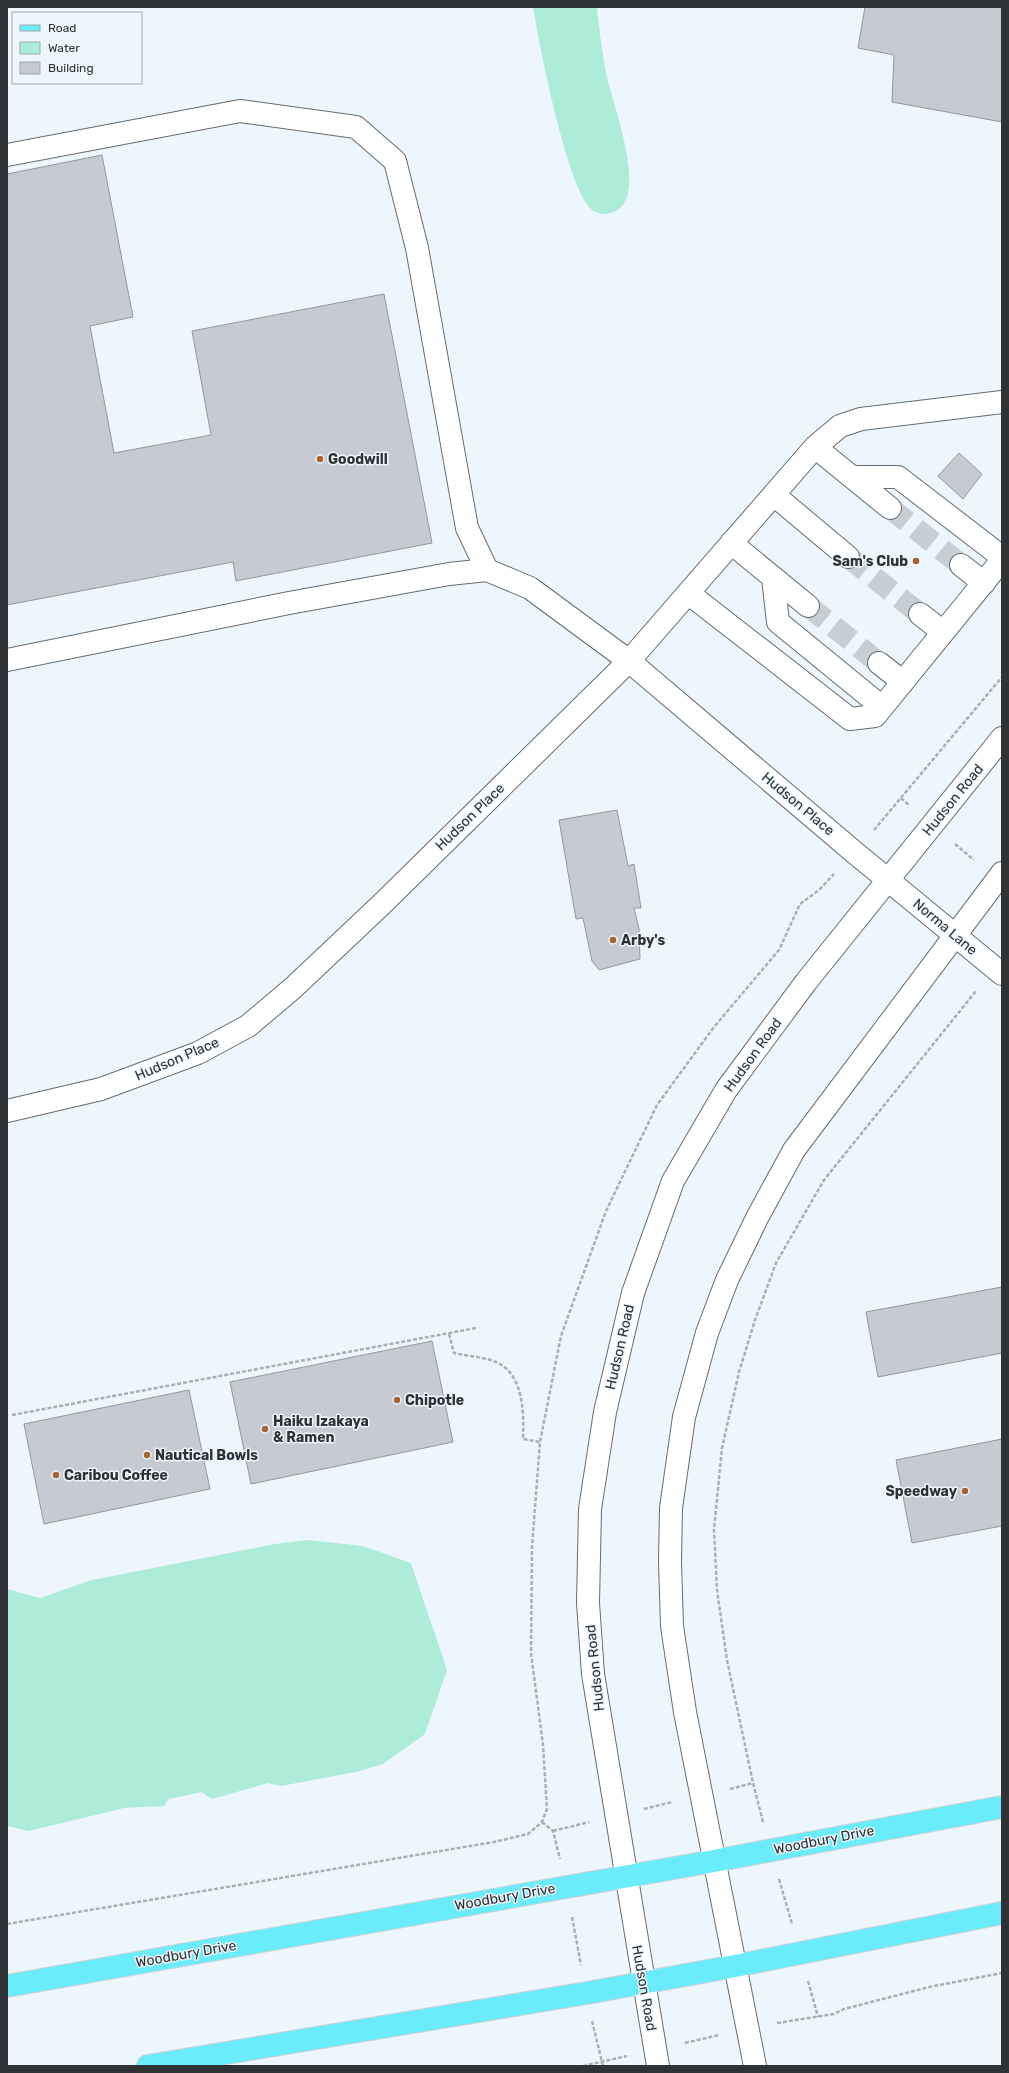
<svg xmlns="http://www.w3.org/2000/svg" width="1009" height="2073" font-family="Rubik,sans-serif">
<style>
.water{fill:#aeecda}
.building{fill:#c8cad3;stroke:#9597a0}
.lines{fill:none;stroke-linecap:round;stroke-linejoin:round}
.minor-tunnel{stroke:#c7cfd5;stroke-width:22;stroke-dasharray:22 11;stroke-linecap:butt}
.minor-casing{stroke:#656c72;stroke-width:24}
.major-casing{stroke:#d1d2d3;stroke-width:24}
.path{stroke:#a9b0b5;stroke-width:2.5;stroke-dasharray:4 2;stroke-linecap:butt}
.minor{stroke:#fff;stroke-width:22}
.major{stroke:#6aecfb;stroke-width:22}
.poi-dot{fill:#a4632f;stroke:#edf6fd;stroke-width:1.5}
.labels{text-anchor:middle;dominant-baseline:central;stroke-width:3;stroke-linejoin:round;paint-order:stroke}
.poi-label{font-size:14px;font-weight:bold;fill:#2f3235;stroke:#edf6fd;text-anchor:start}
.street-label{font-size:14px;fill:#2f3235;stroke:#edf6fd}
</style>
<rect width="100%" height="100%" fill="#edf6fd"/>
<path class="water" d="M 533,7 L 597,7 C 599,29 602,51 606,73 C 612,102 646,188 619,209 C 612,215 598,216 591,209 C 567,187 539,44 533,7 Z
M 308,1540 L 363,1546 L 411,1563 L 447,1670 L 425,1734 L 383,1764 L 356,1772 L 281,1786 L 268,1783 L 212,1799 L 202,1792 L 169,1799 L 164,1806 L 124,1808 L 29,1831 L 7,1826 L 7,1589 L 40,1598 L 92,1580 L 275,1544 Z"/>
<path class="building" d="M 865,7 L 1002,7 L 1002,122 L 892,102 L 894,55 L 858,48 Z
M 102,155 L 133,317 L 90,326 L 114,453 L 211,435 L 192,331 L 384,294 L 432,543 L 236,581 L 233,562 L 7,605 L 7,174 Z
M 959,453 L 982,474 L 963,499 L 938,476 Z
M 617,810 L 628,866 L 634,864 L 641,908 L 634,908 L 639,929 L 640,959 L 599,970 L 592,961 L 583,918 L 576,919 L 559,820 Z
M 1002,1287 L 1002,1353 L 878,1377 L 866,1312 Z
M 432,1341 L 453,1442 L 251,1484 L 230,1382 Z
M 189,1390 L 210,1489 L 44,1524 L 24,1424 Z
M 1002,1439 L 1002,1526 L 912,1543 L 896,1460 Z"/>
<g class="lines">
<path class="minor-tunnel" d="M 890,508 L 961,565
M 848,557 L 920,614
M 808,606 L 879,663"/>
<g class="minor-casing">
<path id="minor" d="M 7,155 L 240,111 L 356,127 L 395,161 L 417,248 L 467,528 L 487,570
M 815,447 L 890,508
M 852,477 L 898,477 L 1002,557
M 774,495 L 848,557
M 731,543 L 808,606
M 961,565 L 984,583
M 773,578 L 778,622 L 882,707
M 688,593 L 850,719 L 875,716 L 1002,560
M 920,614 L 943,632
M 7,660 L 289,603 L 449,574 L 487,570 L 530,588 L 629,661 L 854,852 L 1002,974
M 879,663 L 903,682
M 7,1111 L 101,1089 L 198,1053 L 248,1026 L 293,988 L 383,903 L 629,661 L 815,447 L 840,426 L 861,419 L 1002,402
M 658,2066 L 593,1674 L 588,1603 L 590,1509 L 605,1412 L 633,1293 L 673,1181 L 726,1090 L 806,982 L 1002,738
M 755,2066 L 685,1712 L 672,1626 L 670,1562 L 671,1508 L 684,1417 L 707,1333 L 727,1280 L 758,1216 L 794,1150 L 1002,873"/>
</g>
<g class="major-casing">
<path id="major" d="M 7,1986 L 714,1861 L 1002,1807
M 148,2066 L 587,1993 L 735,1966 L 1002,1913"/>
</g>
<path class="path" d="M 901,798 L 910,806
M 874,830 L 1002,677
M 955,844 L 974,860
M 449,1334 L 454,1353 C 467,1356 484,1357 496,1362 C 524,1374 524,1414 523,1439 L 540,1442
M 12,1415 L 476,1328
M 730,1789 L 753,1783
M 644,1809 L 672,1802
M 542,1822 L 553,1831 L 560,1859
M 763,1822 L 753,1783 L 727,1660 L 717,1590 L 714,1529 L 722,1448 L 739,1372 L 755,1320 L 776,1263 L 824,1180 L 976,991
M 553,1831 L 589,1822
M 779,1879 L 792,1924
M 572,1917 L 581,1965
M 7,1924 L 494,1842 L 528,1834 L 542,1822 L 547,1809 L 543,1745 L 531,1653 L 532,1547 L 540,1442 L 561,1336 L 606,1211 L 657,1105 L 714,1027 L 779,950 L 800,904 L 819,890 L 834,874
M 808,1981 L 818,2017
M 592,2021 L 603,2066
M 777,2023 L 834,2014 L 844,2009 L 929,1987 L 1002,1973
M 685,2043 L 719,2035
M 583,2066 L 627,2056"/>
<use href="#minor" class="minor"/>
<use href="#major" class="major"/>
</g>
<g class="poi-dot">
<circle cx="320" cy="459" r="4"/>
<circle cx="916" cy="561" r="4"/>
<circle cx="613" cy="940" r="4"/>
<circle cx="397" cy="1400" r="4"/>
<circle cx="265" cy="1429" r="4"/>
<circle cx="147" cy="1455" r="4"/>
<circle cx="56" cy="1475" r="4"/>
<circle cx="965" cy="1491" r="4"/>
</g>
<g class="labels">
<g class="poi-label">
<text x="328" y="459">Goodwill</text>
<text x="908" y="561" text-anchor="end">Sam's Club</text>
<text x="621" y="940">Arby's</text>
<text x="405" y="1400">Chipotle</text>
<text x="273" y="1421">Haiku Izakaya<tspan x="273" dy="16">&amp; Ramen</tspan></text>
<text x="155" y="1455">Nautical Bowls</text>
<text x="64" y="1475">Caribou Coffee</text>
<text x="957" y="1491" text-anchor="end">Speedway</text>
</g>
<g class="street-label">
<text transform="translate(953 800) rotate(-51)">Hudson Road</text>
<text transform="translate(798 804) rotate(40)">Hudson Place</text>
<text transform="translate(470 817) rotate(-44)">Hudson Place</text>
<text transform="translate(945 927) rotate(40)">Norma Lane</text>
<text transform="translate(753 1055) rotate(-54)">Hudson Road</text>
<text transform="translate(177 1059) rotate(-23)">Hudson Place</text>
<text transform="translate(620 1347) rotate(-77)">Hudson Road</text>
<text transform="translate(595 1668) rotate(-96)">Hudson Road</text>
<text transform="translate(824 1840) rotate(-11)">Woodbury Drive</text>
<text transform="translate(505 1897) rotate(-10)">Woodbury Drive</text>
<text transform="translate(186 1954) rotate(-10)">Woodbury Drive</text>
<text transform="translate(644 1988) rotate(80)">Hudson Road</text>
</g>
</g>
<rect width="1009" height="2073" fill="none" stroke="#2f3235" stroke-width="16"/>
<rect x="12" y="12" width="130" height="72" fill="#edf6fd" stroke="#a1a8ad"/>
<rect x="20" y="25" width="20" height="6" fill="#6aecfb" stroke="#a1a8ad"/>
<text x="48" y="32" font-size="12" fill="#2f3235">Road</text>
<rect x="20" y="42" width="20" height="12" fill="#aeecda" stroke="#a1a8ad"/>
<text x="48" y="52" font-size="12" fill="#2f3235">Water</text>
<rect x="20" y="62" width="20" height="12" fill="#c8cad3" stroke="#a1a8ad"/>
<text x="48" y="72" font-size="12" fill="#2f3235">Building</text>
</svg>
